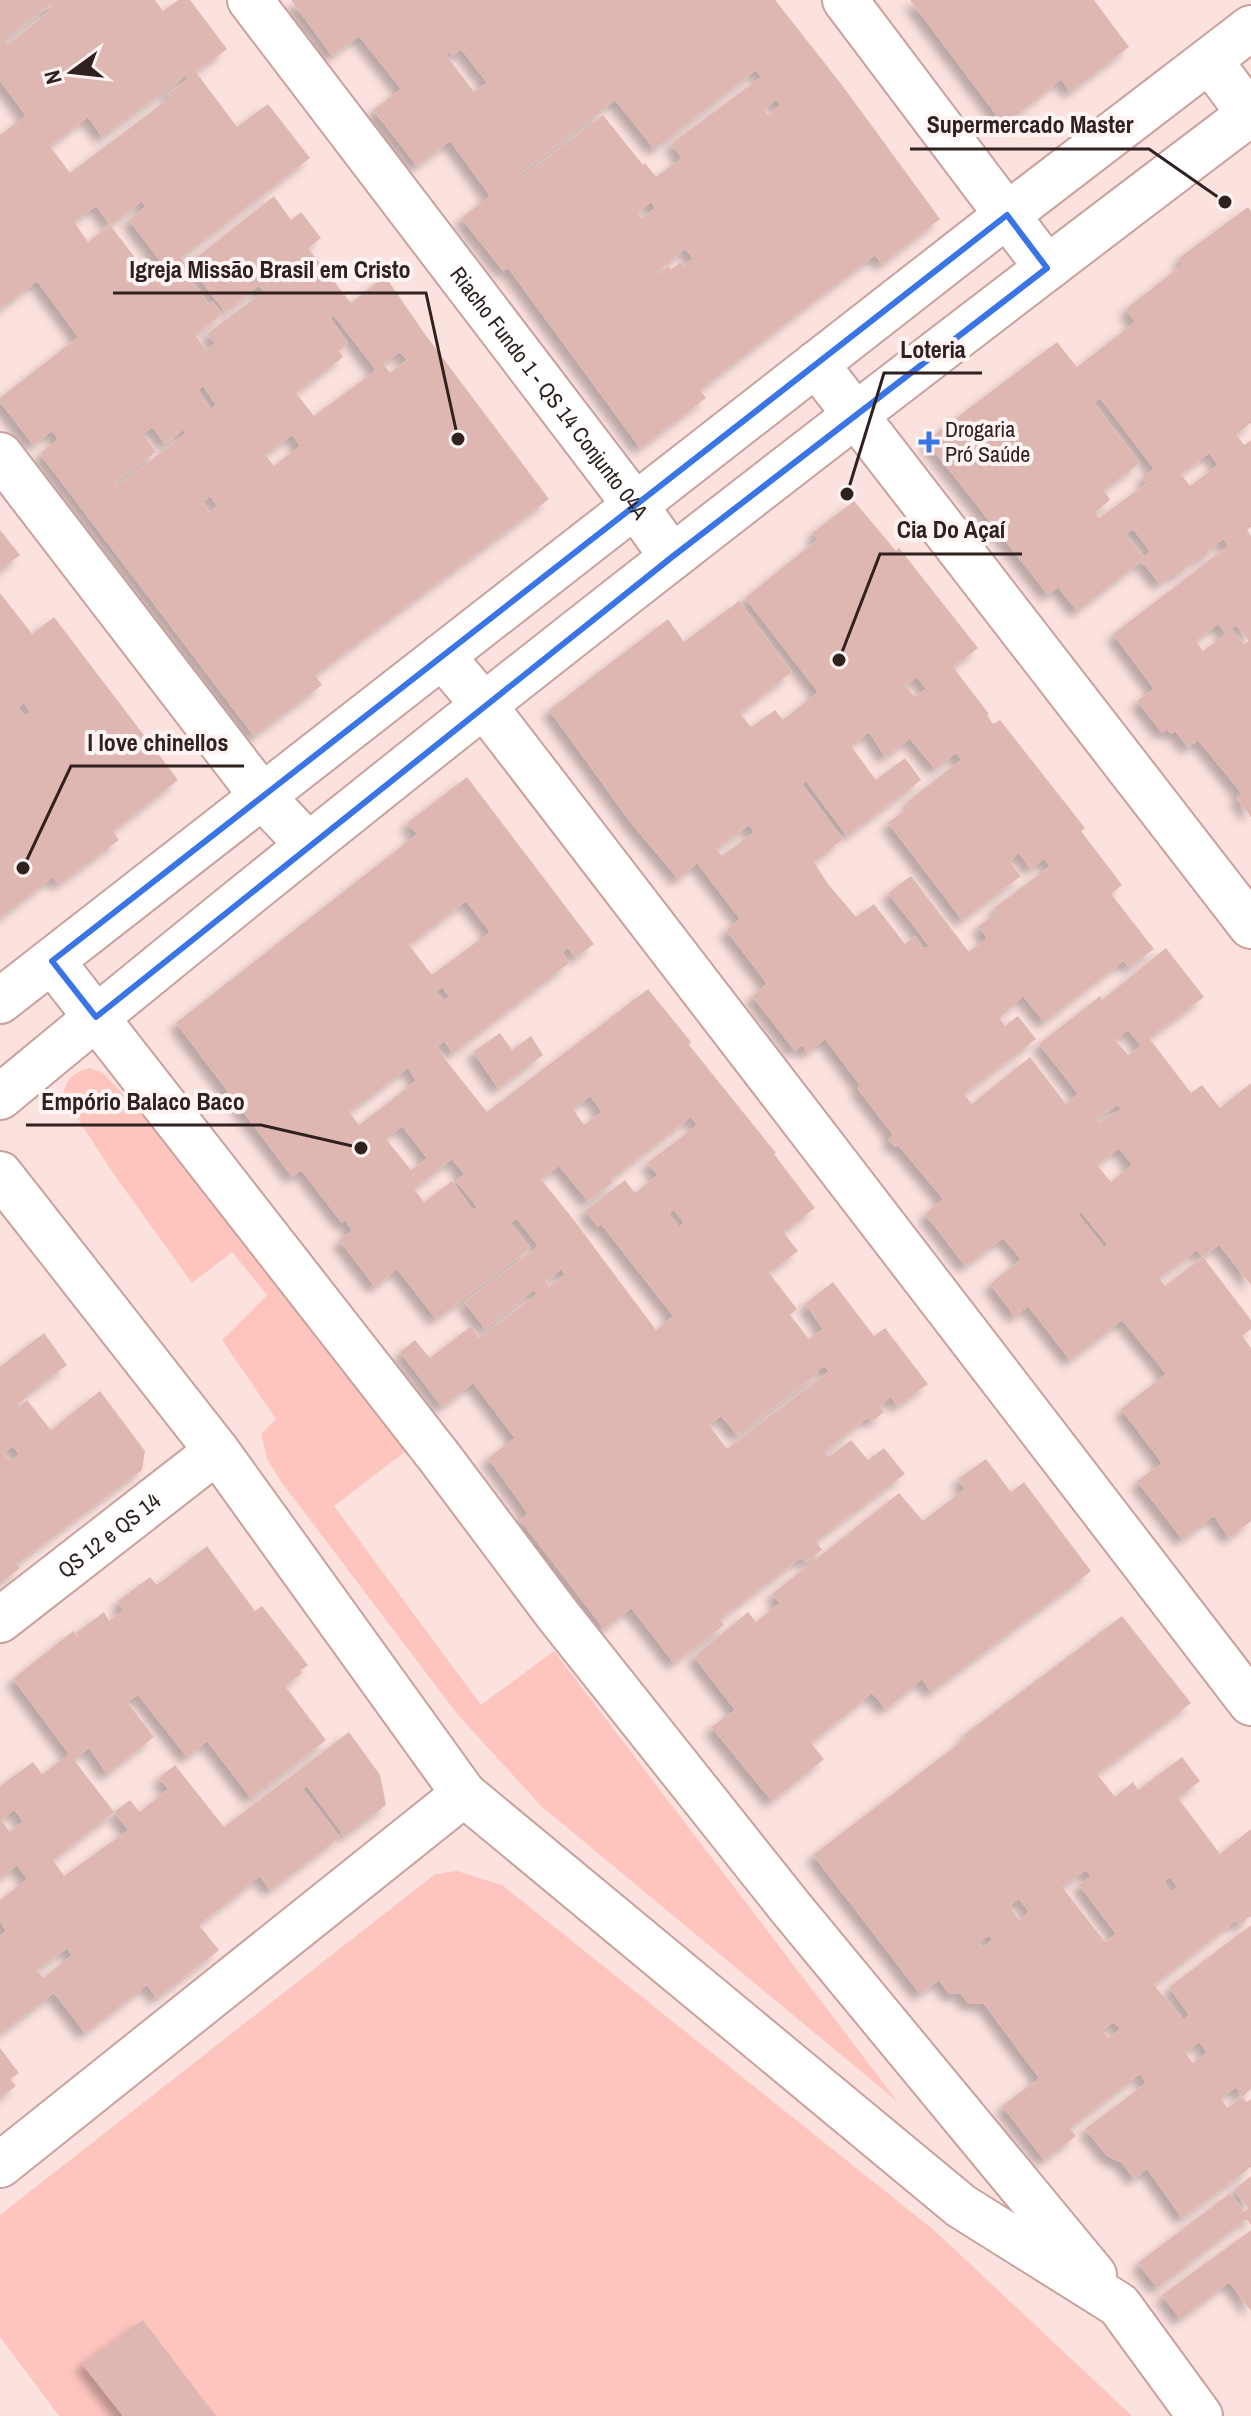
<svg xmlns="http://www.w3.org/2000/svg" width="1251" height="2416" font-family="'Archivo Narrow',sans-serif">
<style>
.green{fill:#fec5be}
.building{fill:#dfb7b2;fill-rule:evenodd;filter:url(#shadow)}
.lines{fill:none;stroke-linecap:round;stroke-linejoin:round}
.minor-casing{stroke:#c9a19c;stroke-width:48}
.tertiary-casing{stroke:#c9a19c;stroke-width:48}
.minor{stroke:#fff;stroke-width:44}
.tertiary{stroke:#fff;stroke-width:44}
.marked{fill:none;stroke:#3975e4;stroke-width:6;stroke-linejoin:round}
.poi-dot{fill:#3975e4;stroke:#fdf4f3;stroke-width:3}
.labels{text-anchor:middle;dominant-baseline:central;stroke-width:8;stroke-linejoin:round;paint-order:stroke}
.street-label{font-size:22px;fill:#30211f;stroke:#fdf4f3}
.poi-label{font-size:22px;fill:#30211f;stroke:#fdf4f3;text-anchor:start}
.leader{fill:none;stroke:#30211f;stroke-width:3}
.callout-dot{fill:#30211f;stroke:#fdf4f3;stroke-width:3}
.callout-label{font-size:24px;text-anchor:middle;font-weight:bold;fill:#30211f;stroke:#fdf4f3;stroke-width:8;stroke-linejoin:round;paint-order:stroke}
</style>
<defs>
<filter id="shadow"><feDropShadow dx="-7" dy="7" stdDeviation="4" flood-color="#0004"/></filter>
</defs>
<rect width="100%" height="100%" fill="#fce2df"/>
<path class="green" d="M 90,1068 L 103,1073 C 214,1190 308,1323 406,1451 L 334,1506 L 481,1705 L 554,1651 L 898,2102 L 541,1806 L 458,1715 L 282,1483 L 267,1459 L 261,1434 L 276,1419 L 222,1340 L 267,1295 L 232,1252 L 192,1283 L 115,1176 L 63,1096 C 66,1079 73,1072 90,1068 Z
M 457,1871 L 502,1885 L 935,2231 L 1132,2416 L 59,2416 L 0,2337 L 0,2215 L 435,1874 Z"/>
<path class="building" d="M 0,0 L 155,0 L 163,11 L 178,0 L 190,0 L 227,49 L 196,72 L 237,127 L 268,104 L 310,158 L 181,258 L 191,271 L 187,274 L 208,304 L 213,301 L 222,314 L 195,335 L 206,350 L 215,343 L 207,334 L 264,291 L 258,286 L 225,312 L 188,264 L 274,196 L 291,220 L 301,212 L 321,238 L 308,248 L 351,303 L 385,276 L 424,333 L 549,499 L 315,675 L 322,685 L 254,736 L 40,454 L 58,439 L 52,431 L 33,445 L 0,402 L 0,398 L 78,337 L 37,281 L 0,309 L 0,135 L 26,116 L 0,81 ZM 50,5 L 52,9 L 46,14 L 8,44 L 5,40 L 11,34 ZM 187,75 L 189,78 L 168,94 L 171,97 L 70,173 L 50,146 L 88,117 L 102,137 ZM 142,201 L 145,207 L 129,220 L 166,269 L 152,280 L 110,225 L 88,242 L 74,222 L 96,206 L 110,225 ZM 334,316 L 376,370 L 314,416 L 296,393 L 343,357 L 339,351 L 348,343 L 330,318 ZM 400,352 L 407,360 L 390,373 L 383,364 ZM 203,386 L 216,405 L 211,409 L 198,390 ZM 152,427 L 165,444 L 183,430 L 186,433 L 116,487 L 114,483 L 156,452 L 143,434 ZM 292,435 L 300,446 L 274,466 L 265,455 ZM 210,496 L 217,506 L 209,512 L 203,502 Z
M 291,0 L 775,0 L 842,85 L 940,219 L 882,264 L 875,255 L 819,297 L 700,390 L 706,398 L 640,448 L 508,268 L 503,271 L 461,218 L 490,196 L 450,141 L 417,166 L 373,110 L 401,89 L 359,36 L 332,56 ZM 461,49 L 487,83 L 474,92 L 446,55 L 449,52 L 453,56 ZM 756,70 L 761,77 L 671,144 L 682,158 L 656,177 L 645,163 L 643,165 L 603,115 L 519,179 L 517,176 L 615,100 L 654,149 ZM 776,99 L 780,105 L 768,115 L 764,110 ZM 651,202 L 655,208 L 642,219 L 638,213 ZM 685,249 L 693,258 L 683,266 L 680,262 L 671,270 L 668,266 L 657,275 L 656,273 Z
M 910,0 L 1094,0 L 1129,47 L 1070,92 L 1061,79 L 1004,125 Z
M 1248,207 L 1251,211 L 1251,423 L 1236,434 L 1244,445 L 1251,440 L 1251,527 L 1247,530 L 1251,536 L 1251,817 L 1236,798 L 1242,794 L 1198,740 L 1188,748 L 1175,731 L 1171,734 L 1167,729 L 1162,733 L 1137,701 L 1154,689 L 1113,634 L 1228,546 L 1223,539 L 1207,552 L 1208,554 L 1203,558 L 1201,555 L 1175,576 L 1173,573 L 1160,584 L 1141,561 L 1077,611 L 1058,587 L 1048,595 L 926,441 L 1057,342 L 1077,367 L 1135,322 L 1126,309 L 1183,264 L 1179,258 ZM 1100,398 L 1154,469 L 1142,477 L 1147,483 L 1099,518 L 1095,512 L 1110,500 L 1104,490 L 1140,463 L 1094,403 ZM 1209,453 L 1218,465 L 1190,486 L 1181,474 ZM 1133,529 L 1150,551 L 1144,557 L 1125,535 ZM 1218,624 L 1226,634 L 1203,651 L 1196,641 ZM 1236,625 L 1249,641 L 1244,644 L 1232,629 Z
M 854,501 L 896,551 L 899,548 L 978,648 L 953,667 L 989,714 L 987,715 L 993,724 L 1000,720 L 1085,828 L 1081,831 L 1122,885 L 1111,894 L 1154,949 L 1129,967 L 1123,961 L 1044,1022 L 1023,996 L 999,1018 L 1005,1026 L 1018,1016 L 1036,1039 L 964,1094 L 972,1104 L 1030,1057 L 1066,1104 L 1078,1094 L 1039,1044 L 1100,996 L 1102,1000 L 1166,948 L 1204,997 L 1149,1038 L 1191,1093 L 1202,1085 L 1220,1108 L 1251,1083 L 1251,1285 L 1219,1245 L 1203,1257 L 1197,1250 L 1159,1278 L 1165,1286 L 1203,1257 L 1251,1320 L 1251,1329 L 1242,1336 L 1251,1348 L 1251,1521 L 1229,1538 L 1214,1516 L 1182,1539 L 1137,1481 L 1162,1463 L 1121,1409 L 1166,1374 L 1122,1320 L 1070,1360 L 1028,1306 L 1015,1317 L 990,1284 L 1021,1259 L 1003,1238 L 965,1266 L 925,1214 L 943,1199 L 898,1145 L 895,1147 L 888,1139 L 893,1135 L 857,1088 L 860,1085 L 825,1039 L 807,1053 L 802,1045 L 795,1051 L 752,996 L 767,984 L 726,930 L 740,919 L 697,863 L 678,879 L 631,823 L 549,710 L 668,619 L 684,642 L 739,601 L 792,672 L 740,713 L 751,727 L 775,710 L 783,720 L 818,692 L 745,598 L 818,539 L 812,533 ZM 917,677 L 926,689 L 915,697 L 905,686 ZM 869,732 L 885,757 L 910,739 L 935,769 L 956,753 L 961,760 L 908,801 L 911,805 L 888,823 L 962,920 L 1021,876 L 1009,861 L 1019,853 L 1030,869 L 1044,859 L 1050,866 L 994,908 L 998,912 L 978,926 L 987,938 L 969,952 L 911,876 L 888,893 L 929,946 L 924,949 L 915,936 L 905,944 L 874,904 L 856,917 L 828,884 L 814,862 L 843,839 L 802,784 L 806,781 L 847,836 L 921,780 L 905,758 L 876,780 L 851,746 ZM 749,825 L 754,832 L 722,856 L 716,849 ZM 1128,1030 L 1141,1046 L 1128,1055 L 1115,1040 ZM 1118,1105 L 1121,1109 L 1099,1123 L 1096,1119 ZM 1119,1148 L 1132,1165 L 1111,1182 L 1097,1165 ZM 1081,1212 L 1107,1244 L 1104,1247 L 1078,1214 Z
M 0,530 L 20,555 L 0,571 Z
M 0,593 L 32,634 L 54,617 L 178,780 L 113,831 L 119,840 L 59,884 L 53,877 L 0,918 ZM 24,703 L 30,712 L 24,716 L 18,707 Z
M 467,777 L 594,944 L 575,958 L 568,948 L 562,952 L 569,963 L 453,1053 L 444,1041 L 437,1047 L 445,1059 L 487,1112 L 648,989 L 691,1042 L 689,1045 L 776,1153 L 774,1154 L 815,1208 L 783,1232 L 798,1251 L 769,1273 L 797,1309 L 790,1315 L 809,1339 L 823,1329 L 805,1304 L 833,1282 L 874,1336 L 885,1328 L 928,1384 L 897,1406 L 891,1397 L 879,1406 L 884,1412 L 871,1422 L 868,1417 L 824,1452 L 829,1457 L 851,1440 L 868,1460 L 884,1448 L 905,1474 L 816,1541 L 822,1550 L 806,1562 L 801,1558 L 720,1619 L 724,1625 L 674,1663 L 631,1608 L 604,1629 L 520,1520 L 528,1514 L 488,1458 L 515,1438 L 473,1383 L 442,1407 L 400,1352 L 415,1340 L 430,1358 L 471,1326 L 479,1338 L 537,1294 L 534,1290 L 485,1329 L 464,1302 L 538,1246 L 516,1218 L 510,1223 L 530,1248 L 436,1319 L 397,1269 L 375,1287 L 339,1240 L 352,1231 L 345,1220 L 342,1223 L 301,1170 L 292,1177 L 176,1023 L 417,834 L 407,823 ZM 466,901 L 490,932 L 432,975 L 409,945 ZM 442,987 L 449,997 L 443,1000 L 436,992 ZM 408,1068 L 416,1081 L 359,1125 L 349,1112 ZM 590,1096 L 602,1112 L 584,1125 L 573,1109 ZM 691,1117 L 697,1125 L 647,1163 L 658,1175 L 635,1193 L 625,1180 L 585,1211 L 598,1227 L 601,1224 L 673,1316 L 656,1330 L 573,1219 L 541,1179 L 559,1166 L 588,1201 L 613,1182 L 610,1180 ZM 402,1126 L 427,1158 L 411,1170 L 386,1139 ZM 452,1159 L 464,1174 L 456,1181 L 477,1207 L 473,1210 L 452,1181 L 424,1202 L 414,1189 ZM 674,1210 L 684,1223 L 679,1227 L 669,1214 ZM 561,1269 L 565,1274 L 549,1287 L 545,1282 ZM 824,1366 L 829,1371 L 727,1449 L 709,1425 L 721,1416 L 737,1435 L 817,1374 L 816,1372 Z
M 500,1033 L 512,1050 L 531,1036 L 543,1055 L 498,1088 L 473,1052 Z
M 44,1333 L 67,1365 L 26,1395 L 27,1397 L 12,1408 L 13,1411 L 27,1400 L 51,1430 L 100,1391 L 145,1451 L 142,1470 L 16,1564 L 20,1568 L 0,1583 L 0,1367 ZM 13,1446 L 19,1454 L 11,1461 L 3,1454 Z
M 986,1459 L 1011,1492 L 1024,1482 L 1091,1571 L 931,1692 L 922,1679 L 886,1709 L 872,1693 L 811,1743 L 824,1759 L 772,1801 L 711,1727 L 735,1710 L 694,1657 L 748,1612 L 756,1622 L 780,1603 L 772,1594 L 899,1493 L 923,1521 L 965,1489 L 958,1479 Z
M 207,1546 L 255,1611 L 262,1606 L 308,1665 L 301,1670 L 302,1673 L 285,1686 L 326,1740 L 251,1798 L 207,1741 L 187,1757 L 138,1695 L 127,1702 L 154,1737 L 107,1774 L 89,1748 L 74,1760 L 114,1812 L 53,1860 L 64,1876 L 128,1830 L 114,1812 L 130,1800 L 140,1812 L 168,1789 L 159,1778 L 175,1765 L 224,1827 L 349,1732 L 380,1775 L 386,1805 L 344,1836 L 307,1786 L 303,1789 L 340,1837 L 270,1890 L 260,1876 L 199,1925 L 219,1950 L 157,1998 L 147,1985 L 85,2033 L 54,1993 L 0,2034 L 0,1936 L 6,1931 L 0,1921 L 0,1900 L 27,1879 L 17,1865 L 0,1879 L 0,1786 L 33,1762 L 42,1774 L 69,1754 L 13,1679 L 73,1631 L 82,1642 L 76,1633 L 104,1612 L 109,1621 L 123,1610 L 118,1601 L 150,1577 L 157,1585 ZM 14,1810 L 23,1821 L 10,1832 L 1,1820 ZM 67,1948 L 72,1955 L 43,1978 L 37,1970 Z
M 1122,1616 L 1191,1703 L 1097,1774 L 1115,1797 L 1133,1782 L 1138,1790 L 1182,1757 L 1200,1781 L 1178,1798 L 1220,1854 L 1251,1829 L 1251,1916 L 1239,1925 L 1235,1921 L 1154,1985 L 1183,2020 L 1189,2015 L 1169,1987 L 1251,1925 L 1251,2089 L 1242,2097 L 1236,2087 L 1221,2098 L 1227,2108 L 1242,2097 L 1247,2102 L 1251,2099 L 1251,2167 L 1182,2218 L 1147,2169 L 1134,2179 L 1122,2163 L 1107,2156 L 1085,2129 L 1146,2083 L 1140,2074 L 1070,2128 L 1076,2136 L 1044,2160 L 1002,2106 L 1039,2078 L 984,2004 L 968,2003 L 960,1993 L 949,1994 L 939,1980 L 920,1994 L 813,1855 L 966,1738 L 964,1735 L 974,1727 ZM 1086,1870 L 1091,1876 L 1079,1885 L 1116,1934 L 1105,1942 L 1062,1887 ZM 1170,1877 L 1177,1887 L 1171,1892 L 1164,1882 ZM 1019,1899 L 1029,1912 L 1019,1920 L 1009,1906 ZM 989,1935 L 992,1940 L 982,1948 L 978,1943 ZM 1114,2022 L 1120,2029 L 1109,2038 L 1102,2030 ZM 1199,2042 L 1207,2052 L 1193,2063 L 1185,2053 Z
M 0,2048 L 19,2073 L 10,2079 L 16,2086 L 0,2098 Z
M 1251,2176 L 1251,2225 L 1246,2219 L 1157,2288 L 1138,2263 L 1230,2193 L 1244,2212 L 1248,2208 L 1234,2190 Z
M 1251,2230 L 1251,2311 L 1229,2282 L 1180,2319 L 1162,2295 Z
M 143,2320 L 216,2416 L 123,2416 L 82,2364 Z"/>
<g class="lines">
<g class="minor-casing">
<g id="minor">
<path id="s1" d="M 250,0 L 635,505 L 672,557"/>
<path d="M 845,0 L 1047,268"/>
<path d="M 1210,61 L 1251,116"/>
<path d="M 816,364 L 1251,926"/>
<path d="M 0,455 L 262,796 L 307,844"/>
<path d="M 442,656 L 483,704 L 1251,1703"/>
<path d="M 52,961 L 440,1458 L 557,1614 L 790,1907 L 1094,2275"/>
<path d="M 0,1174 L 217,1451 L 464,1794 L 961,2206 L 1119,2305 L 1200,2416"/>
<path id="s2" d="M 0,1620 L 217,1451"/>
<path d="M 0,2165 L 464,1794"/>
</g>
</g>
<g class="tertiary-casing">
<path id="tertiary" d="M 0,1001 L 1007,215 L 1251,28
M 0,1097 C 409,758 828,433 1251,113"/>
</g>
<use href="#minor" class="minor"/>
<use href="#tertiary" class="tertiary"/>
</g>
<path class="marked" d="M 1007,215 L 1047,268 L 672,557 L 96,1017 L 52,961 Z"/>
<path class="poi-dot" d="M925 430h8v8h8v8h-8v8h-8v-8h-8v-8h8z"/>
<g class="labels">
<g class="street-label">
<text stroke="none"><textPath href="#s1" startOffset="494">Riacho Fundo 1 - QS 14 Conjunto 04A</textPath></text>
<text stroke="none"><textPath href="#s2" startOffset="138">QS 12 e QS 14</textPath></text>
</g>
<g class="poi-label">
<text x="945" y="429">Drogaria<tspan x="945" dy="25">Pró Saúde</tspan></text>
</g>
</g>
<path class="leader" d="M1225 202L1149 149H910M458 439L426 293H113M847 494L884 373H982M839 660L880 554H1022M23 868L71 766H244M361 1148L261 1125H26"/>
<g class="callout-dot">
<circle cx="1225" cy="202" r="8"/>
<circle cx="458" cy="439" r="8"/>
<circle cx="847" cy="494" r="8"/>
<circle cx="839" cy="660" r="8"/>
<circle cx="23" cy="868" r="8"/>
<circle cx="361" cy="1148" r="8"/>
</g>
<g class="callout-label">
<text x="1030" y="133">Supermercado Master</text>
<text x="270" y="278">Igreja Missão Brasil em Cristo</text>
<text x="933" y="358">Loteria</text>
<text x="951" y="538">Cia Do Açaí</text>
<text x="158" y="751">I love chinellos</text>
<text x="143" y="1110">Empório Balaco Baco</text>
</g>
<g transform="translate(72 72) rotate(255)" stroke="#fdf4f3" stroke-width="6" paint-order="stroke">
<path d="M0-6L14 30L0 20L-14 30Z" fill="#30211f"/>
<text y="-12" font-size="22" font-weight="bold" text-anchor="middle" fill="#30211f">N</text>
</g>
</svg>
